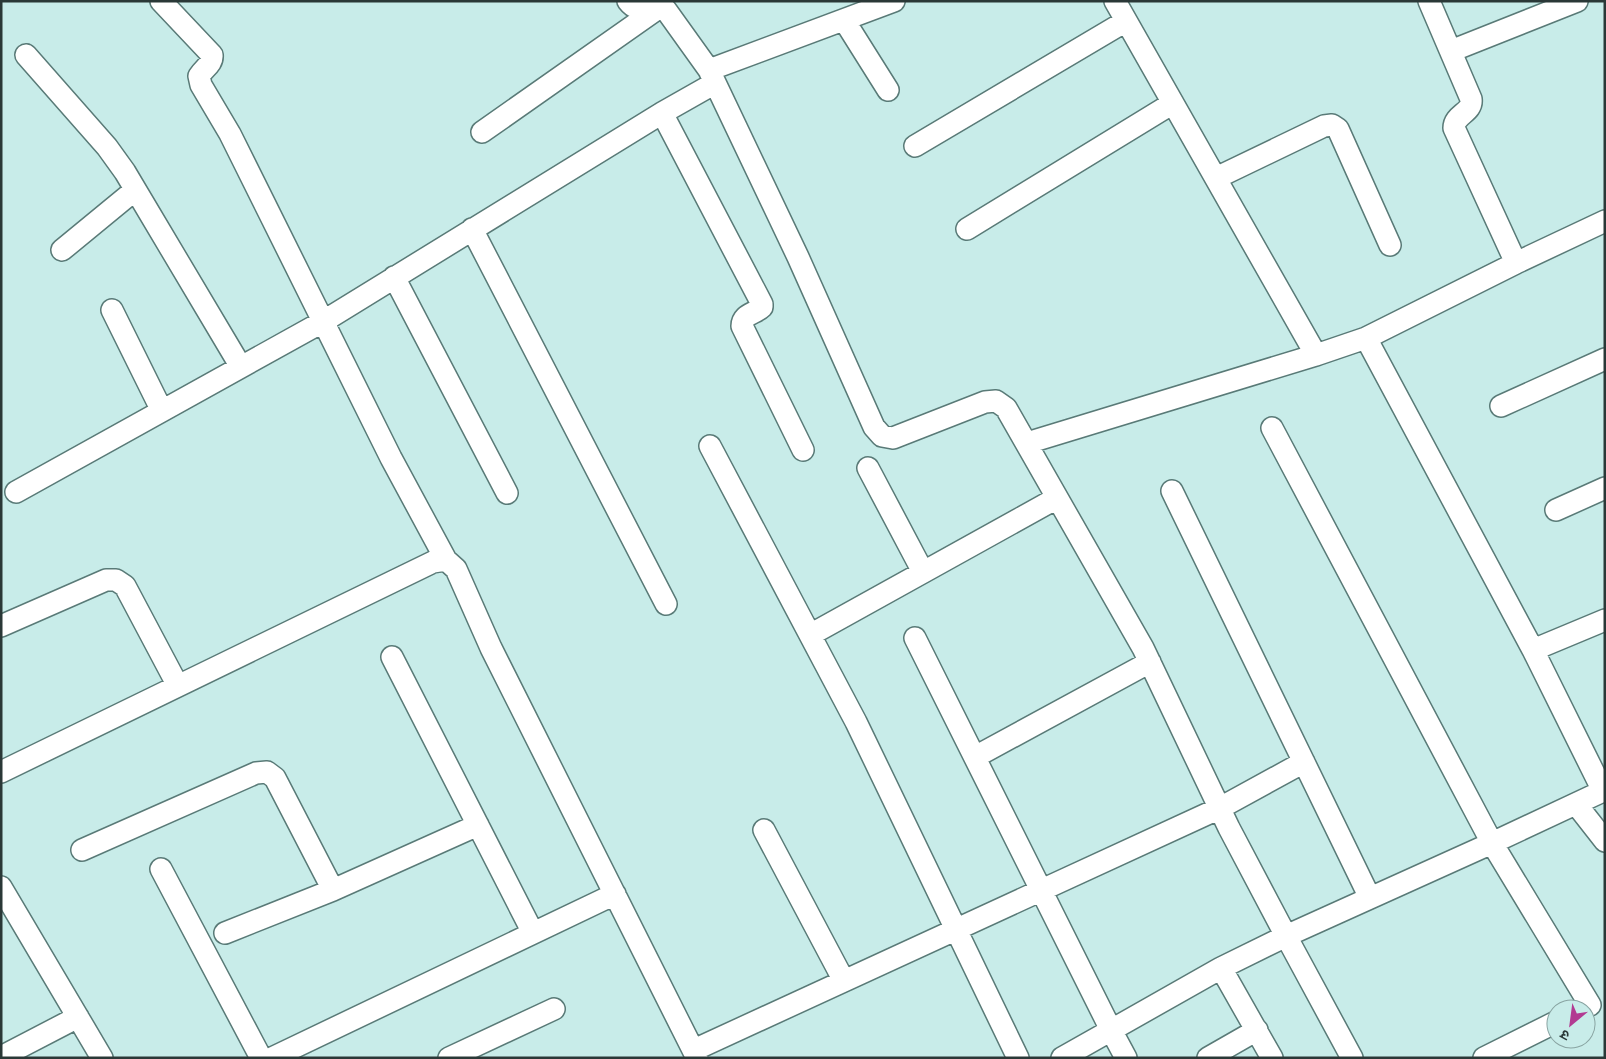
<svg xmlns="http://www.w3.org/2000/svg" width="1606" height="1059" font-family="'Titillium Web','Noto Sans Devanagari',sans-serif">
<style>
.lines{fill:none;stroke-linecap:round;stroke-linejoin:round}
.street-casing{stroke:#597a77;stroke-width:24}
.street{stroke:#fff;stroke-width:21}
</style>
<rect width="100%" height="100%" fill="#c8ece9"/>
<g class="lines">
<g class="street-casing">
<path id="street" d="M 161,1 L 212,55 C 213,64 204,68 199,76 L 201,85 L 230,134 L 391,458 L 446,560 L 456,569 L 491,648 L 697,1058
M 628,1 C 640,17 649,0 666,10 L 709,70 L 798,257 L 874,427 L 882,436 L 893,438 L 985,402 L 996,401 L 1006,408 L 1143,648 L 1229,828 L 1286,936 L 1352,1058
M 1429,1 L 1471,99 C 1473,113 1454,114 1454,128 L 1516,263
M 844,20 L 888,90
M 1451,51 L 1577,1
M 26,55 L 107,147 L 125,172 L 241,367
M 709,70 L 894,1
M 662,113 L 762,304 L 762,307 C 755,314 742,314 742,326 L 803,450
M 482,132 L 660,7
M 915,146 L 1126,21
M 1216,178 L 1324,126 L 1332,125 L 1338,129 L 1390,245
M 472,229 L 666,604
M 967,229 L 1173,103
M 62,250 L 135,190
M 394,277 L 507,493
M 112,310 L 162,411
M 1316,355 L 1366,338
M 1501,406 L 1605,359
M 1272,428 L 1492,843 L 1590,1005
M 1027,443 L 1316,355 L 1115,1
M 710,446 L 856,722 L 1018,1058
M 868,468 L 923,572
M 1172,491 L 1370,898
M 16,492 L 324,321 L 662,113 L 715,83
M 1556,510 L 1605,488
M 1,626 L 106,580 L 116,580 L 125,586 L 178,686
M 810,635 L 1057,498
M 915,638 L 1111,1030 L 1126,1058
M 1533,650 L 1605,620
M 392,657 L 533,933
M 975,757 L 1150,662
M 1,772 L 433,562 L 446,560
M 1603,791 L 1533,650 L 1366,338 L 1516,263 L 1605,221
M 1576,804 L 1605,841
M 764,830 L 844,981
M 82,850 L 256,773 L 267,772 L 275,778 L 333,890
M 161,869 L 261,1058
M 1,887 L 102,1058
M 225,933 L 333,890 L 478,825
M 1221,968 L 1272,1058
M 694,1050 L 1220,808 L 1304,762
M 1,1057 L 78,1017
M 272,1058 L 615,894
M 449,1058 L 554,1009
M 1062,1058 L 1221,968 L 1286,936 L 1492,843 L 1605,790
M 1208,1058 L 1257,1030
M 1484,1058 L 1556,1022"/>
</g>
<use href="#street" class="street"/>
</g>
<rect width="1606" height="1059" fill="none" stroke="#2a3837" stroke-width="5"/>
<g transform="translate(1571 1024) rotate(209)"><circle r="24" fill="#c8ece9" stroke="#89a4a2"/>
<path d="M0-4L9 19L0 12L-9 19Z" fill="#b23b92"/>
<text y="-8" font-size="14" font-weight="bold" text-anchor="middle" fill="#2a3837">उ</text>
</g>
</svg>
